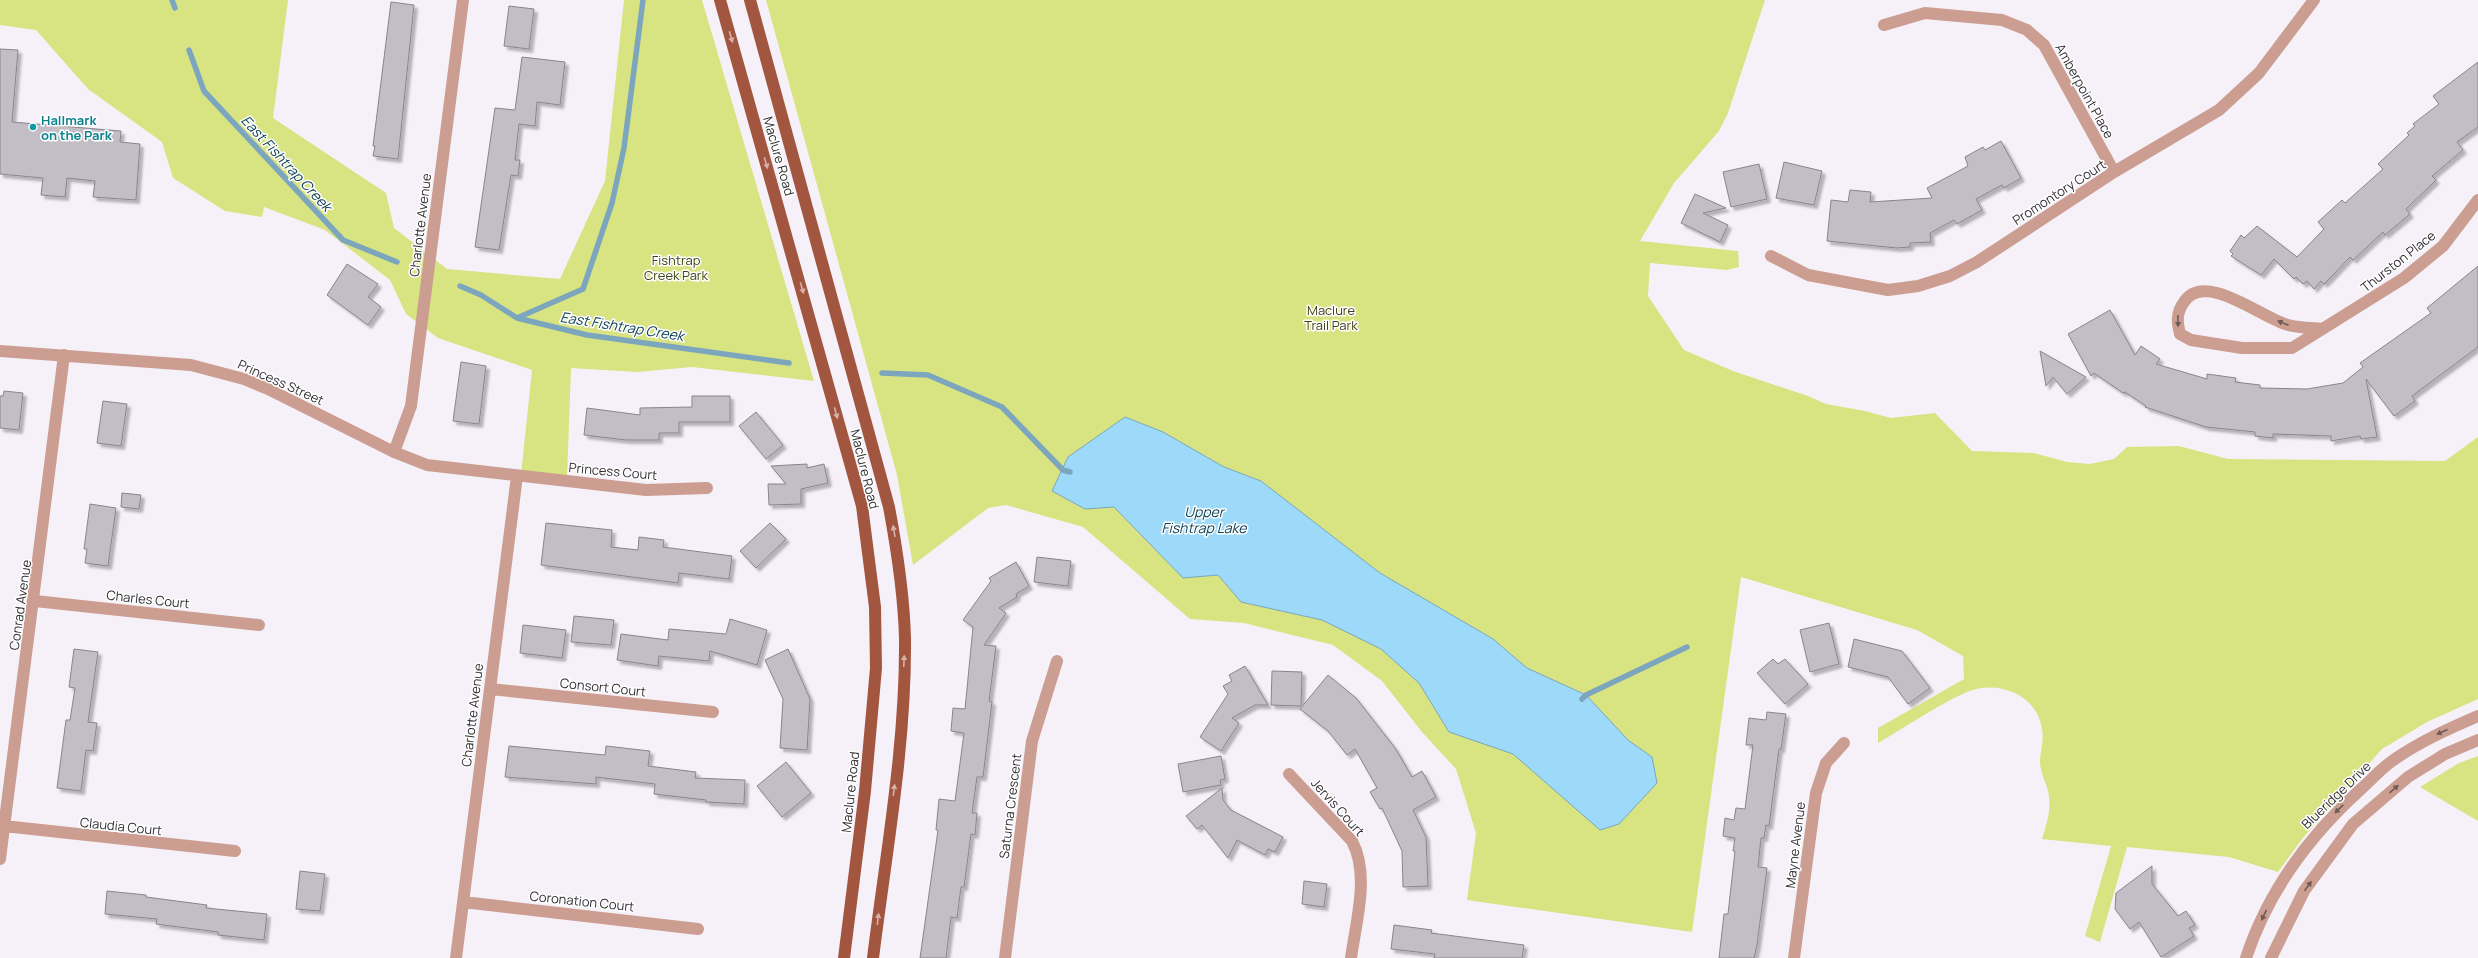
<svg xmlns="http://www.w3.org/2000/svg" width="2478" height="958" font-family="Manrope,sans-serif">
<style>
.green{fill:#d8e382}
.water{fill:#9ddafa;stroke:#7ca6be}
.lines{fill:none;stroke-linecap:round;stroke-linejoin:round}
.stream{stroke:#7ca6be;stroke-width:5.5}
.building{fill:#c3bec6;stroke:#89848c;filter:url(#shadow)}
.minor{stroke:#cb9e91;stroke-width:12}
.major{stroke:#a2553f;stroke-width:12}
.oneway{fill:#d5b2a9}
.oneway2{fill:#6e5b57}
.culture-dot{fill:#0f9aa8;stroke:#fff;stroke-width:1.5}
.labels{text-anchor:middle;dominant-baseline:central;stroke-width:3;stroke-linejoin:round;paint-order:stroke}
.street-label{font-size:13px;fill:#302e31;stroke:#fff}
.culture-label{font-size:13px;font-weight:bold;fill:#0d838f;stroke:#fff;text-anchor:start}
.park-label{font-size:13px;fill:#3e4218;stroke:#fff}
.water-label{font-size:14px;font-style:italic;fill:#0f4156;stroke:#fff}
</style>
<defs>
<filter id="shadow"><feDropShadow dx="3.5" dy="3.5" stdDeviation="1" flood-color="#0004"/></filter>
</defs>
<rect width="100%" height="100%" fill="#f6f1f9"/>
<path class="green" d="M 0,0 L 288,0 L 273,118 L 386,193 L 394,228 L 447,269 L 560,279 L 605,181 L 624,0 L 702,0 L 814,381 L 692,367 L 637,372 L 571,368 L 567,478 L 521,475 L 532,370 L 438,338 L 406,314 L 390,280 L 325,230 L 264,207 L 262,217 L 225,211 L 173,178 L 162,142 L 88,89 L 36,30 L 0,25 Z
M 766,0 L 1765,0 L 1728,113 L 1719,131 L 1674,183 L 1640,241 L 1738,251 L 1739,267 L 1727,270 L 1650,263 L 1648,296 L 1684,350 L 1733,371 L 1808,396 L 1826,404 L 1865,411 L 1891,418 L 1935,413 L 1972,451 L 2034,453 L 2067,462 L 2090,464 L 2114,459 L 2127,447 L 2179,446 L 2228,459 L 2445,461 L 2478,437 L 2478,699 L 2427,722 L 2382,749 L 2302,839 L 2278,872 L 2229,857 L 2127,847 L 2100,942 L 2085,936 L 2111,846 L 2042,839 C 2046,825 2051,812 2049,797 C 2048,785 2039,772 2040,759 C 2041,749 2044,740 2042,729 C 2037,695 1999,679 1967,692 C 1937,705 1906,727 1878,743 L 1878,728 L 1964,679 L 1963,656 L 1917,630 L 1741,577 L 1692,932 L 1467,900 L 1476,833 L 1456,769 L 1422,732 L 1382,681 L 1333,645 L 1244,623 L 1190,619 L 1083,527 L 1006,505 L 988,508 L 913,565 L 897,475 Z
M 2478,756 L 2478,821 L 2420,787 L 2459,763 Z"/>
<path class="water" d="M 1125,417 L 1163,432 L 1224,467 L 1261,481 L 1380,573 L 1493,639 L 1527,668 L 1586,695 L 1628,740 L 1652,757 L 1657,783 L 1619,824 L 1600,830 L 1513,754 L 1449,732 L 1419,683 L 1381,649 L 1322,620 L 1241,602 L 1218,575 L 1183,578 L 1114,507 L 1085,509 L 1052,491 L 1068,457 Z"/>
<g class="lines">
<path class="stream" d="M 172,0 L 175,8
M 189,50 L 204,91 L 343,240 L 397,262
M 460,286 L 481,295 L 517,318 L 587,335 L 789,363
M 517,318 L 583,289 L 612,203 L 624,148 L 643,0
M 882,373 L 928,375 L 1002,407 L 1063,470 L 1070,472
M 1582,699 L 1586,695 L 1687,647"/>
</g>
<path class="building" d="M 391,2 L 414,5 L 398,159 L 373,156 L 375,146 L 373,146 Z
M 509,6 L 534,9 L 529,49 L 504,46 Z
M 0,49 L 18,50 L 12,122 L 121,131 L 120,142 L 140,144 L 136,200 L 93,197 L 95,181 L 67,178 L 65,197 L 41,195 L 43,178 L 0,174 Z
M 522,57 L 565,62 L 560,105 L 537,102 L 535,126 L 519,124 L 515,160 L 520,160 L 518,176 L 511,175 L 499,250 L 475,247 L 495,108 L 515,110 Z
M 2478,62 L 2478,127 L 2457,142 L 2463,150 L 2432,176 L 2436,180 L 2406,209 L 2410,214 L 2385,235 L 2383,232 L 2353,260 L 2350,257 L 2330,278 L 2324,284 L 2321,281 L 2314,289 L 2307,281 L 2303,284 L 2296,277 L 2294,279 L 2274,259 L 2261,275 L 2231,256 L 2233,254 L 2230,251 L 2241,235 L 2244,238 L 2257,226 L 2297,257 L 2324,229 L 2318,222 L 2342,200 L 2345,203 L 2383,169 L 2378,164 L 2409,135 L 2407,133 L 2415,126 L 2413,124 L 2439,104 L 2433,96 Z
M 2001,141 L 2021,178 L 2004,188 L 2002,185 L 1976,199 L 1982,210 L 1957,224 L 1954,220 L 1930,233 L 1931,242 L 1910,243 L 1910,247 L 1897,248 L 1827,241 L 1831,200 L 1848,202 L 1850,190 L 1871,192 L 1870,202 L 1932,198 L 1927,188 L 1968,166 L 1965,157 L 1983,147 L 1985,150 Z
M 1784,162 L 1822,171 L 1814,205 L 1776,198 Z
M 1759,164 L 1767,199 L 1731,207 L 1723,172 Z
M 1695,194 L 1726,208 L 1703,213 L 1728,225 L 1720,242 L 1681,223 Z
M 347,264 L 378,284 L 368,297 L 381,307 L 368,325 L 327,295 Z
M 2478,266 L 2478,347 L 2412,396 L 2415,401 L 2394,416 L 2366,379 L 2377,437 L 2361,439 L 2360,436 L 2331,441 L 2331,436 L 2273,434 L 2273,438 L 2255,436 L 2255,432 L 2206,427 L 2145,407 L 2146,406 L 2125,392 L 2123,393 L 2094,373 L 2091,376 L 2068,334 L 2110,310 L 2135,355 L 2141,346 L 2160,359 L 2156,364 L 2207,379 L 2207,374 L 2236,378 L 2235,382 L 2260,385 L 2260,388 L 2307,389 L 2343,383 L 2363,367 L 2360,363 L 2431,313 L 2427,308 Z
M 2040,351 L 2086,377 L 2067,394 L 2053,377 L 2046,386 Z
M 461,362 L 486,366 L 479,424 L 453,421 Z
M 4,391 L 23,393 L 19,430 L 0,428 L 0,396 L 3,396 Z
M 692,396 L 730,396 L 730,422 L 679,422 L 679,433 L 659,433 L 659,440 L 626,440 L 584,435 L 587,408 L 640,415 L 640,408 L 692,407 Z
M 103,401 L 127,404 L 121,446 L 97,443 Z
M 756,412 L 783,445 L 766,459 L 739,426 Z
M 807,464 L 807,468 L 824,464 L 828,483 L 801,489 L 801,504 L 769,505 L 768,484 L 786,484 L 771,466 Z
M 122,493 L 141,495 L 139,509 L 121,507 Z
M 90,504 L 116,508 L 108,566 L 85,563 L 87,549 L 84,549 Z
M 546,523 L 612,530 L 611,547 L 638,550 L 639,537 L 664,540 L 663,547 L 732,556 L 729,579 L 679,573 L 678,583 L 541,565 Z
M 770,523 L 786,539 L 756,568 L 740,551 Z
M 1037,557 L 1071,561 L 1068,586 L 1034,582 Z
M 1016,562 L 1029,586 L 1016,594 L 1017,597 L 999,608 L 1006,613 L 984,645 L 996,646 L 989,701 L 992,702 L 983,777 L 977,777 L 972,813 L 977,813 L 975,835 L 971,834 L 964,887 L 961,887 L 957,918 L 951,917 L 946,958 L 920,958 L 938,830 L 936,830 L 939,799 L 955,801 L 964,733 L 951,731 L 953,708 L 965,709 L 973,627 L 963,620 L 991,581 L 989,578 Z
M 574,616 L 614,620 L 611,645 L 571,642 Z
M 730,619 L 767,630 L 757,665 L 710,651 L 709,661 L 659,656 L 658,666 L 617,660 L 621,634 L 668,640 L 669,629 L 726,634 Z
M 1829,623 L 1839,664 L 1810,672 L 1800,630 Z
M 523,625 L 566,630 L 562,658 L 520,653 Z
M 1854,639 L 1902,651 L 1930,688 L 1908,704 L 1888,677 L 1848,667 Z
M 74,649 L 98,652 L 88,722 L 97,723 L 93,751 L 86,750 L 81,791 L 57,788 L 66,720 L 70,720 L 75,688 L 69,687 Z
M 788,649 L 810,699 L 807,750 L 780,748 L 783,699 L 765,660 Z
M 1773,659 L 1778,664 L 1785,659 L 1808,684 L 1785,704 L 1757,673 Z
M 1245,666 L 1268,705 L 1255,705 L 1232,718 L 1239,723 L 1221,751 L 1200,737 L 1228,694 L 1223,686 L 1232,681 L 1229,675 Z
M 1272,671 L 1302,672 L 1301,706 L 1271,705 Z
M 1328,675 L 1356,698 L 1395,748 L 1412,777 L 1422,771 L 1436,797 L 1413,810 L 1426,837 L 1428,886 L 1403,887 L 1402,851 L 1382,808 L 1380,809 L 1370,792 L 1377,788 L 1355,749 L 1347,755 L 1328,731 L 1300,709 Z
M 1767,712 L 1786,714 L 1781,749 L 1779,749 L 1769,826 L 1766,825 L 1764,838 L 1761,838 L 1758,867 L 1767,868 L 1757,945 L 1754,958 L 1719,958 L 1724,914 L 1728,914 L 1735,851 L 1733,851 L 1735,838 L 1723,836 L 1725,818 L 1734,820 L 1736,808 L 1745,809 L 1753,745 L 1746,745 L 1749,718 L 1766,720 Z
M 509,746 L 605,755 L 606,746 L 650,751 L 648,766 L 696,772 L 695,778 L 745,780 L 744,804 L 706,802 L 706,800 L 654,794 L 655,784 L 596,777 L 596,784 L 505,777 Z
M 1221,756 L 1225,779 L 1220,780 L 1221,785 L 1183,792 L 1178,764 Z
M 786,762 L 811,793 L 782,817 L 757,786 Z
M 1222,788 L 1223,800 L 1231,810 L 1283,837 L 1275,852 L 1268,849 L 1265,855 L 1237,840 L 1228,858 L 1202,825 L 1197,829 L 1186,816 Z
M 2152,866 L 2152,884 L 2178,916 L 2186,911 L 2195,925 L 2189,928 L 2194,936 L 2161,957 L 2139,922 L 2130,929 L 2115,909 L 2116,893 Z
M 300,871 L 325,874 L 320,911 L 296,909 Z
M 1304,881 L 1327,884 L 1324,907 L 1302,904 Z
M 107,891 L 146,895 L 146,897 L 207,905 L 206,908 L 267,914 L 264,940 L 218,935 L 218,932 L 156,924 L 157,919 L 105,914 Z
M 1394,925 L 1432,930 L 1431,933 L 1524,945 L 1522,958 L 1434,958 L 1435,954 L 1391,949 Z"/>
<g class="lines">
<path class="minor" d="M 1884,25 L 1925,13 L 2002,20 L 2027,30 L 2044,45 L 2114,172
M 1771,256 L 1808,275 L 1888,290 L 1918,286 L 1950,276 L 1977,262 L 2114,172 L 2219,110 L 2259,73 L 2314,0
M 2322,329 C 2311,328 2299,328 2288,325 C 2263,319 2205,270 2184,302 C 2176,313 2177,322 2180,334 L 2191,340 L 2242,348 L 2292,348 L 2404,278 L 2443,246 L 2478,200
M 0,351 L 191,365 L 244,379 L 268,389 L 394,452 L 427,465 L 646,490 L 707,488
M 394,452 L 411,406 L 463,0
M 35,601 L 259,625
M 490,689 L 713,712
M 1289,774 L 1352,841 C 1370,875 1356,921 1351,958
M 4,826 L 235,851
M 0,859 L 64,355
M 463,902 L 698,929
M 456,958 L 517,476
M 1005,958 L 1032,741 L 1057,661
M 1794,958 L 1816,793 L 1826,763 L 1844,743
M 2246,958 C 2268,891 2309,836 2361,789 C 2371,780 2381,769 2392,761 C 2419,742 2448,729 2478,716
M 2271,958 L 2304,891 L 2353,824 L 2408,777 L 2445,754 L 2478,740"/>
<path class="major" d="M 720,0 L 862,506 L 875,607 L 876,668 L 865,791 L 844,958
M 750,0 L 889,507 C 897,550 904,594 905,639 C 906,745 886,853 873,958"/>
</g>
<defs><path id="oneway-solid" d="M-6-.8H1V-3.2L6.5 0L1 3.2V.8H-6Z"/></defs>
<g class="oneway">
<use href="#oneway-solid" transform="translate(731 37) rotate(74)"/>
<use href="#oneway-solid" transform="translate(766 163) rotate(74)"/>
<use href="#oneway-solid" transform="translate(802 288) rotate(74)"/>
<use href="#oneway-solid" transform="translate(836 413) rotate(75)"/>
<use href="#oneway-solid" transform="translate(894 531) rotate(-100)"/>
<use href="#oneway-solid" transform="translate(904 661) rotate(-88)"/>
<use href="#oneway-solid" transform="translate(894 790) rotate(-83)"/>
<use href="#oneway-solid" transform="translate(878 919) rotate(-83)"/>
</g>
<g class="oneway2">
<use href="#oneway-solid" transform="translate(2178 321) rotate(89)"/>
<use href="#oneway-solid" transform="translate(2283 323) rotate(-158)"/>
<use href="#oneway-solid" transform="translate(2442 732) rotate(156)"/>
<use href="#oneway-solid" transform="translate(2394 789) rotate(-41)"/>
<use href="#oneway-solid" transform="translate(2339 809) rotate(136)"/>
<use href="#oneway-solid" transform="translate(2308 886) rotate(-54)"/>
<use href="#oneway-solid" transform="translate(2264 915) rotate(115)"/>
</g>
<circle class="culture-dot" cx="33" cy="127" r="4"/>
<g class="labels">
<g class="street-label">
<text transform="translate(2085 91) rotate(61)">Amberpoint Place</text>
<text transform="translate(779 156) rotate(74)">Maclure Road</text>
<text transform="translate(2059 192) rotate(-33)">Promontory Court</text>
<text transform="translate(420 225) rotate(-83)">Charlotte Avenue</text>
<text transform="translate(2398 261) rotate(-38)">Thurston Place</text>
<text transform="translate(281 382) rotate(24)">Princess Street</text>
<text transform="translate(865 469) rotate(76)">Maclure Road</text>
<text transform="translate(613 471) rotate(5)">Princess Court</text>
<text transform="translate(148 599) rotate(6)">Charles Court</text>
<text transform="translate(20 605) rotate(-82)">Conrad Avenue</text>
<text transform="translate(603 687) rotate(6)">Consort Court</text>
<text transform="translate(472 715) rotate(-83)">Charlotte Avenue</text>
<text transform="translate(850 792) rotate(-84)">Maclure Road</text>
<text transform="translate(2336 795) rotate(-44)">Blueridge Drive</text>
<text transform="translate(1010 806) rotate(-83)">Saturna Crescent</text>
<text transform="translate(1338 807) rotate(48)">Jervis Court</text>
<text transform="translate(121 826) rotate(6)">Claudia Court</text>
<text transform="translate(1795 845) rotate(-83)">Mayne Avenue</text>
<text transform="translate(582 901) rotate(6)">Coronation Court</text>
</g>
<g class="culture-label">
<text x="41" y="120">Hallmark<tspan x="41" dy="15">on the Park</tspan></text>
</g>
<g class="park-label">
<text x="676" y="260">Fishtrap<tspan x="676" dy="15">Creek Park</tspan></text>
<text x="1331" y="310">Maclure<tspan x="1331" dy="15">Trail Park</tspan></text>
</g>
<g class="water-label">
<text transform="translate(287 163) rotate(47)">East Fishtrap Creek</text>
<text transform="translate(622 326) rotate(9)">East Fishtrap Creek</text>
<text x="1204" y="511">Upper<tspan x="1204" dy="16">Fishtrap Lake</tspan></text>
</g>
</g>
</svg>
